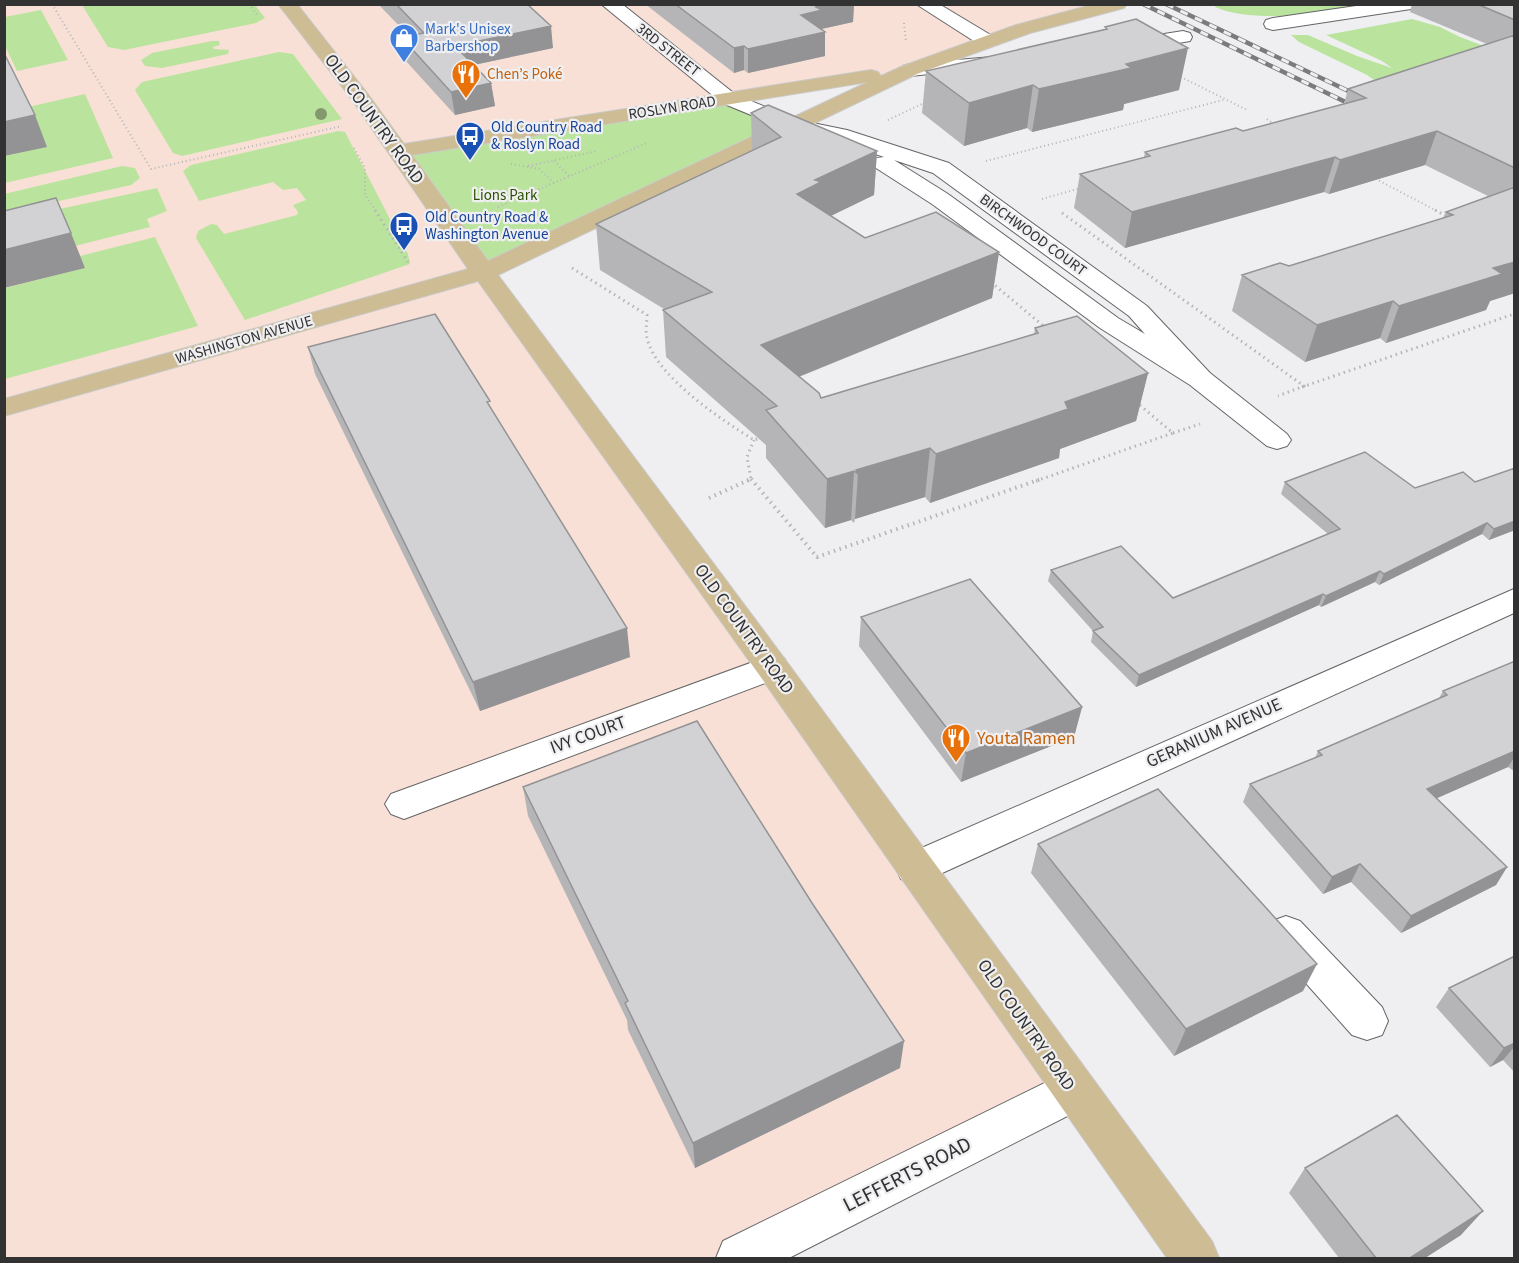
<svg xmlns="http://www.w3.org/2000/svg" width="1519" height="1263" font-family="'Source Sans 3',sans-serif">
<style>
.commercial{fill:#f8e0d6}
.green{fill:#bae49d}
.lines{fill:none;stroke-linecap:round;stroke-linejoin:round}
.minor-casing{stroke:#656567;stroke-width:2}
.major-casing{stroke:#cacaca;stroke-width:2}
.path-far2{stroke:#b5b5b7;stroke-width:2;stroke-dasharray:1 3;stroke-linecap:butt}
.path-far1{stroke:#b5b5b7;stroke-width:3;stroke-dasharray:1.5 4;stroke-linecap:butt}
.path{stroke:#b5b5b7;stroke-width:4;stroke-dasharray:1.5 4.5;stroke-linecap:butt}
.minor{fill:#fff;fill-rule:evenodd}
.major{fill:#cebc95;fill-rule:evenodd}
.rail-casing{stroke:#7b7b7d;stroke-width:4.5}
.rail{stroke:#efeff2;stroke-width:3;stroke-dasharray:8;stroke-linecap:butt}
.tree{fill:#83986d}
.wall{fill:#b5b5b7}
.shaded-wall{fill:#939395}
.building{fill:#d2d2d5;stroke:#939395;stroke-width:1.5}
.labels{text-anchor:middle;dominant-baseline:central;stroke-width:4.5;stroke-linejoin:round;paint-order:stroke}
.far-shop-label{font-size:15px;fill:#366cbe;stroke:#efeff2;text-anchor:start}
.far-street-label{font-size:15px;fill:#323233;stroke:#efeff2}
.far-food-label{font-size:15px;fill:#c56008;stroke:#efeff2;text-anchor:start}
.far-transit-label{font-size:15px;fill:#164399;stroke:#efeff2;text-anchor:start}
.far-park-label{font-size:15px;fill:#2b5001;stroke:#efeff2}
.street-label{font-size:18px;fill:#323233;stroke:#efeff2}
.food-label{font-size:18px;fill:#c56008;stroke:#efeff2;text-anchor:start}
.near-street-label{font-size:21px;fill:#323233;stroke:#efeff2}
</style>
<rect width="100%" height="100%" fill="#efeff2"/>
<path class="commercial" d="M 5,5 L 1116,5 L 910,70 L 399,151 L 1073,1090 L 741,1258 L 5,1258 Z"/>
<path class="green" d="M 1217,4 L 1388,5 C 1342,10 1257,26 1215,7 Z
M 82,5 L 255,5 L 265,18 L 256,23 L 124,50 L 108,47 Z
M 41,10 L 68,60 L 17,71 L 5,46 L 5,17 Z
M 1412,19 L 1440,27 L 1460,37 L 1508,55 L 1377,82 L 1367,75 L 1299,42 L 1291,35 L 1308,35 L 1357,56 L 1392,68 L 1382,61 L 1326,35 Z
M 212,41 L 219,41 L 220,45 L 213,47 L 214,49 L 229,50 L 228,54 L 162,68 L 145,66 L 141,60 L 152,53 Z
M 279,52 L 293,54 L 342,119 L 182,156 L 173,153 L 135,90 L 142,82 Z
M 85,94 L 113,158 L 5,183 L 4,156 L 28,107 Z
M 729,99 L 792,125 L 484,272 L 399,151 Z
M 338,131 L 345,132 L 408,254 L 410,264 L 245,320 L 196,238 L 198,231 L 211,224 L 217,225 L 224,234 L 297,215 L 298,212 L 293,205 L 306,200 L 297,188 L 283,190 L 273,182 L 199,201 L 183,171 L 191,165 Z
M 122,166 L 135,168 L 140,178 L 131,185 L 5,213 L 4,194 Z
M 157,188 L 167,211 L 147,219 L 150,227 L 75,246 L 4,221 Z
M 155,237 L 198,326 L 5,379 L 5,288 L 84,268 L 80,256 Z"/>
<g class="lines">
<g class="minor-casing">
<path id="minor" d="M 601,4 L 622,4 L 736,95 L 798,120 L 847,130 L 949,163 L 1147,306 L 1210,373 L 1287,434 L 1291,440 L 1287,446 L 1277,449 L 1267,446 L 1190,385 L 1100,328 L 932,204 L 876,168 L 873,163 L 876,158 L 884,157 L 834,140 L 785,129 L 722,103 ZM 894,160 L 933,173 L 1129,316 L 1145,334 L 1118,318 L 948,194 Z
M 916,4 L 939,4 L 994,37 L 996,41 L 994,45 L 980,45 Z
M 1370,4 L 1420,4 L 1411,9 L 1273,30 L 1266,28 L 1264,24 L 1266,20 L 1273,18 Z
M 1183,31 L 1190,33 L 1192,37 L 1190,41 L 1126,52 L 1119,50 L 1116,46 L 1119,42 L 1126,40 Z
M 992,57 L 999,59 L 1002,63 L 999,67 L 910,76 L 903,74 L 900,70 L 903,66 L 910,64 Z
M 1514,589 L 1514,613 L 929,879 L 915,884 L 901,879 L 896,868 L 901,857 Z
M 772,655 L 784,658 L 789,667 L 784,676 L 404,819 L 391,814 L 385,804 L 391,794 Z
M 1286,916 L 1300,921 L 1382,1007 L 1388,1021 L 1382,1035 L 1367,1040 L 1352,1035 L 1272,945 L 1266,933 L 1272,921 Z
M 1073,1069 L 1089,1075 L 1095,1090 L 1089,1105 L 789,1258 L 716,1258 L 723,1241 Z"/>
</g>
<g class="major-casing">
<path id="major" d="M 278,4 L 297,4 L 367,93 L 404,144 L 871,70 L 878,72 L 881,76 L 903,66 L 1016,25 L 1095,4 L 1127,4 L 1124,8 L 1030,33 L 917,74 L 498,275 L 784,658 L 1212,1241 L 1219,1258 L 1167,1258 L 760,676 L 478,281 L 4,416 L 4,399 L 468,269 L 353,101 ZM 868,82 L 488,261 L 412,155 Z"/>
</g>
<path class="path-far2" d="M 52,4 L 151,169 L 342,126
M 249,4 L 258,16
M 904,23 L 906,42
M 1177,75 L 1247,110
M 1267,119 L 1275,125
M 888,120 L 928,101
M 354,148 L 365,168 L 365,195 L 376,211
M 554,161 L 569,176
M 986,161 L 1223,100
M 511,164 L 539,169 L 554,183
M 528,166 L 597,151
M 1372,177 L 1437,211
M 1042,199 L 1081,188
M 498,207 L 647,143"/>
<path class="path-far1" d="M 375,210 L 408,262
M 1435,210 L 1448,217
M 1062,213 L 1304,386 L 1278,396
M 572,268 L 647,315 C 647,323 645,331 647,338 C 656,377 722,420 754,440 L 763,437
M 991,282 L 1047,329
M 1302,387 L 1514,314
M 1173,433 L 1200,424
M 747,481 L 751,479 L 747,457 L 754,440
M 1036,481 L 1173,433 L 1136,402"/>
<path class="path" d="M 751,479 L 817,557 L 1041,479
M 709,498 L 751,479"/>
<use href="#minor" class="minor"/>
<use href="#major" class="major"/>
<g class="rail-casing">
<path id="rail" d="M 1143,4 L 1360,109
M 1166,4 L 1363,98"/>
</g>
<use href="#rail" class="rail"/>
</g>
<circle class="tree" cx="321" cy="114" r="6"/>
<path class="wall" d="M 378,4 L 527,4 L 553,48 L 474,65 L 491,83 L 495,106 L 455,115 L 405,60 L 401,37 L 409,36 Z
M 645,4 L 854,4 L 853,22 L 822,29 L 825,56 L 748,73 L 744,70 L 734,73 Z
M 1412,4 L 1515,4 L 1515,293 L 1490,301 L 1486,310 L 1386,343 L 1380,338 L 1305,362 L 1232,311 L 1242,275 L 1289,266 L 1443,218 L 1446,212 L 1488,196 L 1425,165 L 1329,194 L 1324,192 L 1125,248 L 1074,208 L 1080,174 L 1144,157 L 1145,152 L 1243,131 L 1344,104 L 1348,89 L 1487,44 L 1410,12 Z
M 1105,27 L 1179,90 L 1124,104 L 1123,110 L 1032,132 L 1027,128 L 964,146 L 922,113 L 926,71 L 1105,30 Z
M 751,113 L 877,151 L 874,195 L 831,216 L 865,238 L 999,252 L 992,298 L 799,377 L 821,398 L 1034,335 L 1035,328 L 1148,373 L 1136,421 L 1060,449 L 1059,458 L 930,503 L 925,497 L 855,519 L 854,523 L 851,520 L 825,528 L 766,458 L 766,445 L 666,357 L 663,310 L 664,309 L 600,270 L 596,224 L 752,151 Z
M 308,347 L 491,409 L 630,657 L 480,711 L 315,374 Z
M 1515,468 L 1515,530 L 1489,540 L 1482,534 L 1379,585 L 1375,582 L 1321,607 L 1319,605 L 1136,687 L 1091,642 L 1093,631 L 1048,581 L 1051,570 L 1173,598 L 1328,534 L 1281,494 L 1285,482 L 1415,488 L 1475,482 Z
M 861,617 L 1082,707 L 1074,737 L 961,782 L 859,646 Z
M 1515,661 L 1515,772 L 1508,767 L 1436,798 L 1507,867 L 1496,885 L 1401,933 L 1351,882 L 1323,894 L 1243,802 L 1250,784 L 1315,758 L 1318,751 L 1439,698 L 1443,691 Z
M 523,787 L 900,1068 L 695,1168 L 628,1030 L 627,1020 L 528,816 Z
M 1038,844 L 1303,991 L 1174,1056 L 1031,873 Z
M 1515,956 L 1515,1073 L 1503,1060 L 1490,1067 L 1436,1007 L 1449,988 Z
M 1305,1168 L 1461,1235 L 1425,1258 L 1339,1258 L 1289,1193 Z"/>
<path class="shaded-wall" d="M 828,4 L 854,4 L 853,22 L 821,29 L 825,32 L 825,56 L 748,73 L 748,49 L 801,15 L 816,7 Z
M 551,26 L 553,48 L 459,68 L 455,46 Z
M 744,46 L 744,70 L 734,73 L 734,48 Z
M 1188,48 L 1179,90 L 1124,104 L 1123,110 L 1032,132 L 1039,89 L 1126,64 Z
M 491,83 L 495,106 L 455,115 L 451,92 Z
M 1033,85 L 1027,128 L 964,146 L 969,103 Z
M 35,115 L 47,147 L 4,156 L 4,122 Z
M 1437,131 L 1425,165 L 1329,194 L 1340,160 Z
M 877,151 L 874,195 L 820,221 L 797,194 L 815,180 Z
M 1335,157 L 1324,192 L 1125,248 L 1132,212 Z
M 71,233 L 85,268 L 4,288 L 4,250 Z
M 999,252 L 992,298 L 761,392 L 761,345 Z
M 1515,262 L 1515,293 L 1490,301 L 1486,310 L 1386,343 L 1399,306 L 1493,268 Z
M 1393,301 L 1380,338 L 1305,362 L 1317,325 Z
M 1148,373 L 1136,421 L 1060,449 L 1059,458 L 930,503 L 936,454 L 1065,402 Z
M 930,448 L 925,497 L 855,519 L 858,474 L 856,470 Z
M 854,471 L 851,520 L 825,528 L 827,479 Z
M 1515,521 L 1515,530 L 1489,540 L 1494,529 Z
M 1487,523 L 1482,534 L 1379,585 L 1384,574 Z
M 1380,571 L 1375,582 L 1321,607 L 1326,596 Z
M 1323,594 L 1319,605 L 1136,687 L 1139,675 Z
M 627,628 L 630,657 L 480,711 L 473,682 Z
M 1082,707 L 1074,737 L 961,782 L 966,753 Z
M 1515,751 L 1515,756 L 1508,767 L 1417,807 L 1427,789 Z
M 1360,864 L 1351,882 L 1323,894 L 1332,877 Z
M 1507,867 L 1496,885 L 1401,933 L 1411,916 Z
M 1317,964 L 1303,991 L 1174,1056 L 1186,1029 Z
M 904,1041 L 900,1068 L 695,1168 L 693,1143 Z
M 1515,1043 L 1515,1046 L 1503,1060 L 1490,1067 L 1504,1048 Z
M 1483,1211 L 1461,1235 L 1425,1258 L 1410,1258 Z"/>
<path class="building" d="M 396,4 L 527,4 L 551,26 L 455,46 L 491,83 L 451,92 L 401,37 L 424,33 Z
M 675,4 L 828,4 L 816,7 L 822,10 L 801,15 L 825,32 L 748,49 L 744,46 L 734,48 Z
M 1477,4 L 1515,4 L 1515,20 Z
M 1136,19 L 1188,48 L 1126,64 L 1131,68 L 1039,89 L 1033,85 L 969,103 L 926,71 L 1107,29 L 1105,27 Z
M 1515,35 L 1515,168 L 1437,131 L 1340,160 L 1335,157 L 1132,212 L 1080,174 L 1150,156 L 1145,152 L 1236,128 L 1243,131 L 1366,98 L 1348,89 Z
M 4,53 L 35,115 L 4,122 Z
M 768,105 L 877,151 L 815,180 L 821,182 L 797,194 L 865,238 L 936,212 L 999,252 L 761,345 L 819,393 L 821,398 L 1038,333 L 1035,328 L 1077,316 L 1148,373 L 1065,402 L 1068,409 L 936,454 L 930,448 L 856,470 L 858,474 L 854,471 L 827,479 L 766,410 L 777,406 L 663,310 L 712,292 L 596,224 L 781,137 L 751,113 Z
M 1515,187 L 1515,262 L 1493,268 L 1502,274 L 1399,306 L 1393,301 L 1317,325 L 1242,275 L 1280,263 L 1289,266 L 1453,215 L 1446,212 Z
M 56,198 L 71,233 L 4,250 L 4,211 Z
M 435,314 L 490,401 L 487,402 L 627,628 L 473,682 L 308,347 Z
M 1365,452 L 1415,488 L 1463,472 L 1475,482 L 1515,468 L 1515,521 L 1494,529 L 1487,523 L 1384,574 L 1380,571 L 1326,596 L 1323,594 L 1139,675 L 1093,631 L 1103,627 L 1051,570 L 1121,546 L 1173,598 L 1340,529 L 1285,482 Z
M 970,579 L 1082,707 L 966,753 L 861,617 Z
M 1515,661 L 1515,751 L 1427,789 L 1507,867 L 1411,916 L 1360,864 L 1332,877 L 1250,784 L 1322,755 L 1318,751 L 1447,695 L 1443,691 Z
M 697,721 L 812,903 L 904,1041 L 693,1143 L 625,1003 L 628,1001 L 523,787 Z
M 1158,789 L 1317,964 L 1186,1029 L 1038,844 Z
M 1515,956 L 1515,1043 L 1504,1048 L 1449,988 Z
M 1397,1115 L 1483,1211 L 1410,1258 L 1376,1258 L 1305,1168 Z"/>
<defs>
<g id="shop-pin" transform="scale(1.5)"><path d="M0 17L-7.5 6A9.5 9.5 0 1 1 7.5 6Z" fill="#3f7fe0" stroke="#efeff2"/><path d="M-5-2.5h2.3a2.7 3.5 0 0 1 5.4 0H5L5.5 6h-11ZM-1.5-2.5h3a1.5 2.3 0 0 0-3 0Z" fill="#fff"/></g>
<g id="restaurant-pin" transform="scale(1.5)"><path d="M0 17L-7.5 6A9.5 9.5 0 1 1 7.5 6Z" fill="#e8710a" stroke="#efeff2"/><path d="M-5-6h1v4h1v-4h1v4h1v-4h1v5L-1.5 .5V6h-2V.5L-5-1ZM5-6V6H3V1.5H1.5Q1.5-4 5-6Z" fill="#fff"/></g>
<g id="bus-pin" transform="scale(1.5)"><path d="M0 17L-7.5 6A9.5 9.5 0 1 1 7.5 6Z" fill="#1a4fb4" stroke="#efeff2"/><path d="M-5-6H5V4H4V6H2V4H-2V6H-4V4H-5ZM-3.5-4V0h7V-4ZM-3.5 1.2v1.5H-2V1.2ZM2 1.2v1.5H3.5V1.2Z" fill="#fff"/></g>
</defs>
<g fill-rule="evenodd">
<use href="#shop-pin" x="404" y="38"/>
<use href="#restaurant-pin" x="466" y="74"/>
<use href="#bus-pin" x="470" y="136"/>
<use href="#bus-pin" x="404" y="226"/>
<use href="#restaurant-pin" x="956" y="738"/>
</g>
<g class="labels">
<g class="far-shop-label">
<text x="425" y="29">Mark's Unisex<tspan x="425" dy="17">Barbershop</tspan></text>
</g>
<g class="far-street-label">
<text transform="translate(668 50) rotate(38)">3RD STREET</text>
<text transform="translate(672 108) rotate(-9)">ROSLYN ROAD</text>
<text transform="translate(1033 235) rotate(36)">BIRCHWOOD COURT</text>
<text transform="translate(244 340) rotate(-16)">WASHINGTON AVENUE</text>
</g>
<g class="far-food-label">
<text x="487" y="74">Chen’s Poké</text>
</g>
<g class="far-transit-label">
<text x="491" y="127">Old Country Road<tspan x="491" dy="17">&amp; Roslyn Road</tspan></text>
<text x="425" y="217">Old Country Road &amp;<tspan x="425" dy="17">Washington Avenue</tspan></text>
</g>
<g class="far-park-label">
<text x="505" y="195">Lions Park</text>
</g>
<g class="street-label">
<text transform="translate(374 119) rotate(54)">OLD COUNTRY ROAD</text>
<text transform="translate(744 629) rotate(54)">OLD COUNTRY ROAD</text>
<text transform="translate(1214 733) rotate(-24)">GERANIUM AVENUE</text>
<text transform="translate(588 735) rotate(-20)">IVY COURT</text>
<text transform="translate(1026 1025) rotate(55)">OLD COUNTRY ROAD</text>
</g>
<g class="food-label">
<text x="977" y="738">Youta Ramen</text>
</g>
<g class="near-street-label">
<text transform="translate(907 1174) rotate(-27)">LEFFERTS ROAD</text>
</g>
</g>
<rect width="1519" height="1263" fill="none" stroke="#323233" stroke-width="12"/>
</svg>
